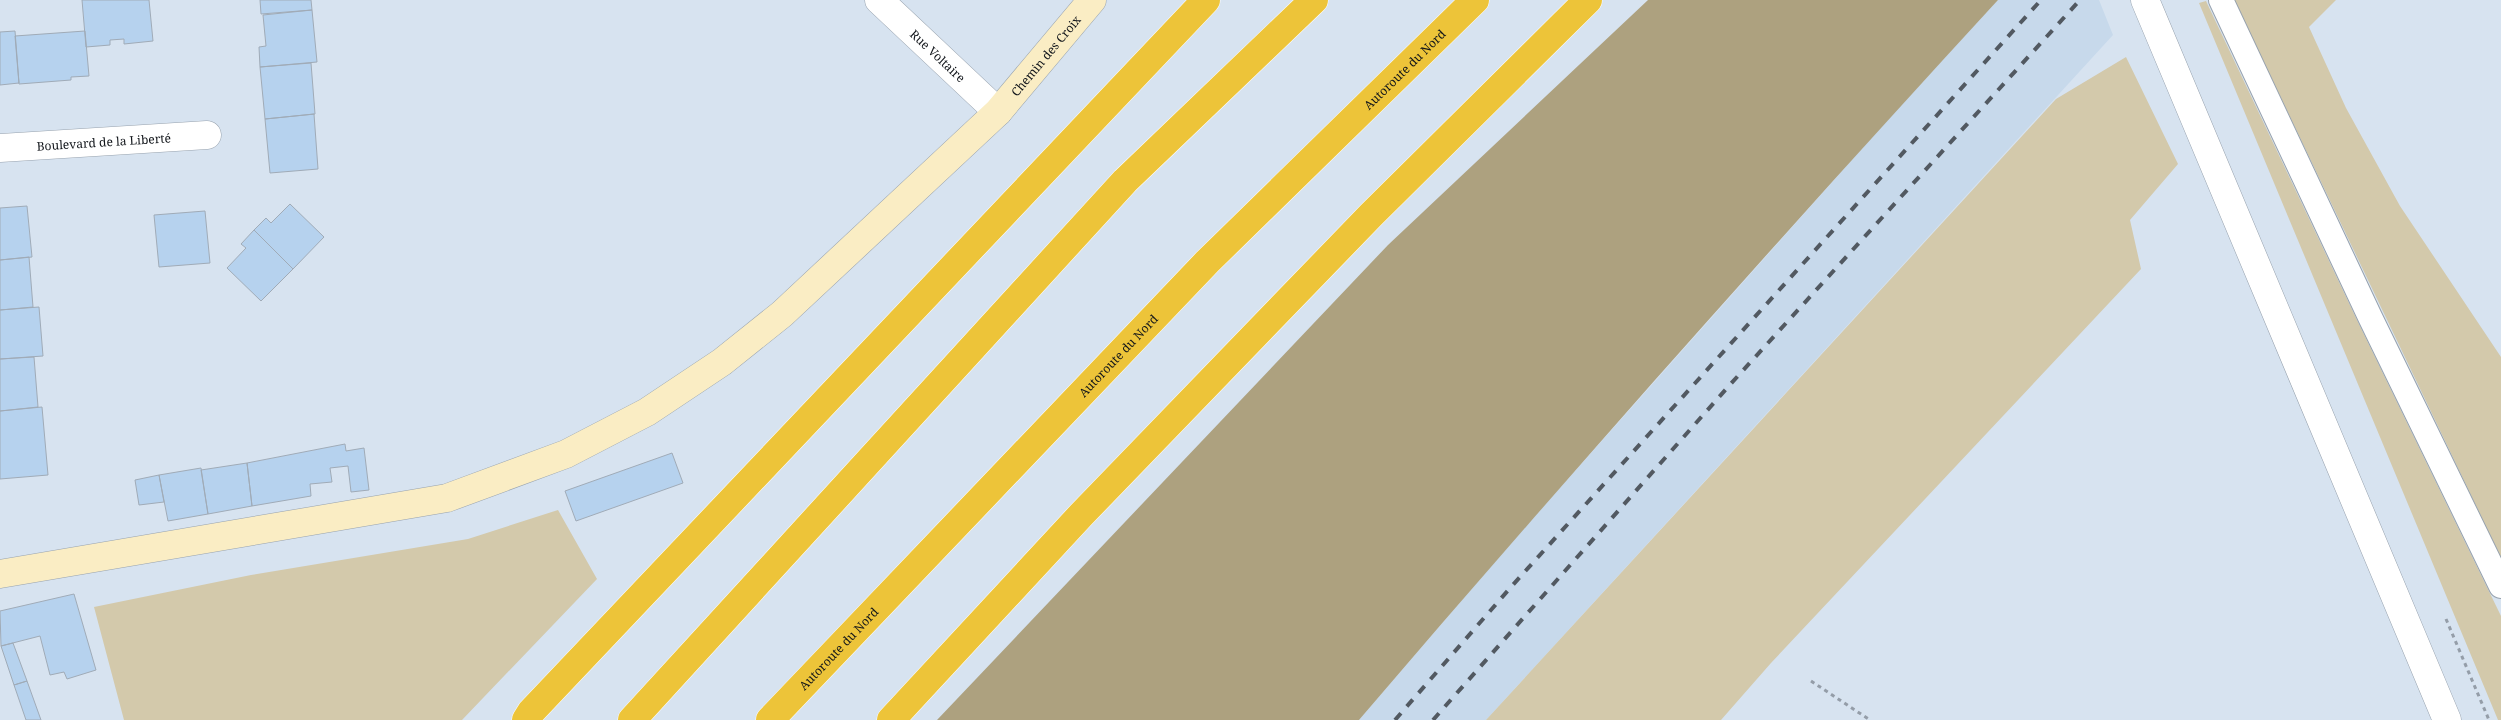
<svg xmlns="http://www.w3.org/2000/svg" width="2501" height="720" font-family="'Noto Serif',serif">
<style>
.built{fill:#c7d9eb}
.green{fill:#d3c9ab}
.forest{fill:#ada17f}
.building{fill:#b6d2ee;stroke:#a0abb7}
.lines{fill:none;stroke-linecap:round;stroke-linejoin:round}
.lane-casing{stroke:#97a2ae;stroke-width:26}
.street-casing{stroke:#97a2ae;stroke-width:29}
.secondary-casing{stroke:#97a2ae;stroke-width:29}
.highway-casing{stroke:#fff;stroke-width:29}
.path{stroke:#949da8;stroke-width:3;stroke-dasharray:4 4;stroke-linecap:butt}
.lane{stroke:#fff;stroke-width:24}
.street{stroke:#fff;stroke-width:28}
.secondary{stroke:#faedc4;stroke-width:28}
.highway{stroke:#edc439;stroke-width:28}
.rail{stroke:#525961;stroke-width:4;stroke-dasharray:9 9;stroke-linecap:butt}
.labels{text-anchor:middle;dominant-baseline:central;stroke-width:5;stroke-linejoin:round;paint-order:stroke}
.street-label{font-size:12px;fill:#11151a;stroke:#d7e3f0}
</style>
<rect width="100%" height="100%" fill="#d7e3f0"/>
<path class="built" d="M 1998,0 L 2099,0 L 2113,35 L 1486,720 L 1359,720 L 1519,534 L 1884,124 Z"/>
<path class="green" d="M 2234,0 L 2336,0 L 2309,27 L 2346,108 L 2400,206 L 2501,357 L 2501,558 Z
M 2206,1 L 2357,320 L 2501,616 L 2501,720 L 2498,720 L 2199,3 Z
M 2126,57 L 2178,164 L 2130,220 L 2141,269 L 1771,663 L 1721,720 L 1486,720 L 2056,99 Z
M 558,510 L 597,579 L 462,720 L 124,720 L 94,607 L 251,575 L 468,539 Z"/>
<path class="forest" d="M 1648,0 L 1998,0 C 1781,236 1568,476 1359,720 L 937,720 L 1388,245 Z"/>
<path class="building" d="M 82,0 L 149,0 L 153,41 L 124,44 L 124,39 L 110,40 L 110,45 L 86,47 Z
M 260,0 L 311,0 L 312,10 L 261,14 Z
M 312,10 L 317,62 L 260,67 L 259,47 L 266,46 L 263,15 Z
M 15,31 L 19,83 L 0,85 L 0,32 Z
M 85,31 L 89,76 L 71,77 L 71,80 L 19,84 L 15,36 Z
M 311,63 L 315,114 L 265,119 L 260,67 Z
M 314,114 L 318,169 L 270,173 L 265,119 Z
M 290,204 L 324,237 L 293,269 L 254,230 L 266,218 L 271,223 Z
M 27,206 L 32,257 L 0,260 L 0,208 Z
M 205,211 L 210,263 L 159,267 L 154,215 Z
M 254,230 L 293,269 L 261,301 L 227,268 L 246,248 L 241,244 Z
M 29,257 L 33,307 L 0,310 L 0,260 Z
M 39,307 L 43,356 L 0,359 L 0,310 Z
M 34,357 L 38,407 L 0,411 L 0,359 Z
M 42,407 L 48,475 L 0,479 L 0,411 Z
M 345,444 L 346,451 L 364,448 L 369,490 L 351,492 L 348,466 L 330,468 L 332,482 L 310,484 L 311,496 L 252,506 L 247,463 Z
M 672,453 L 683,483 L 576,521 L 565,491 Z
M 247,463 L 252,506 L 208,514 L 201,470 Z
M 201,468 L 208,514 L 168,521 L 159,475 Z
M 159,475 L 164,502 L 139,505 L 135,480 Z
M 74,594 L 96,670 L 67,679 L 64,672 L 50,675 L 40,636 L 1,646 L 0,611 Z
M 13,643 L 27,681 L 14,685 L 1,646 Z
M 27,681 L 41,720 L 26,720 L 14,685 Z"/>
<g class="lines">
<g class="lane-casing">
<path id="lane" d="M 2221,0 L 2370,317 L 2501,586"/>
</g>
<g class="street-casing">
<g id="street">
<path id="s1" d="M 879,0 L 998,112"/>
<path d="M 2145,0 L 2447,720"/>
<path id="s2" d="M 0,148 L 207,135"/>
</g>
</g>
<g class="secondary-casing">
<g id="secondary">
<path id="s3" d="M 0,574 L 447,498 L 566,454 L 647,412 L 722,362 L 782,314 L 998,112 L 1092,0"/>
</g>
</g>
<g class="highway-casing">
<g id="highway">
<path d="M 526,720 L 531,712 L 1206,0"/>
<path d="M 632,720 L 1125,181 L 1314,0"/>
<path id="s4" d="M 770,720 L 1207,262 L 1475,0"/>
<path d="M 891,720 L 1081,515 L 1371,215 L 1588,0"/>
</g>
</g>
<path class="path" d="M 2446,619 L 2489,720
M 1811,681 L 1870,720"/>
<use href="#lane" class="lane"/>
<use href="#street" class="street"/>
<use href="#secondary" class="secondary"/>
<use href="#highway" class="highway"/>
<path class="rail" d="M 1395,720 L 1511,587 L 2041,0
M 1433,720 L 1727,388 L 2080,0"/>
</g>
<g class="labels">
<g class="street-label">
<text stroke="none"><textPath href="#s1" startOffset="81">Rue Voltaire</textPath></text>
<text stroke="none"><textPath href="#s3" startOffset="1208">Chemin des Croix</textPath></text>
<text stroke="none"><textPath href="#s4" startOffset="909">Autoroute du Nord</textPath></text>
<text stroke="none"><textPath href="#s2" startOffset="104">Boulevard de la Liberté</textPath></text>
<text stroke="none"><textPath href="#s4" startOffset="504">Autoroute du Nord</textPath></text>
<text stroke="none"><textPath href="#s4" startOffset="99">Autoroute du Nord</textPath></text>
</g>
</g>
</svg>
